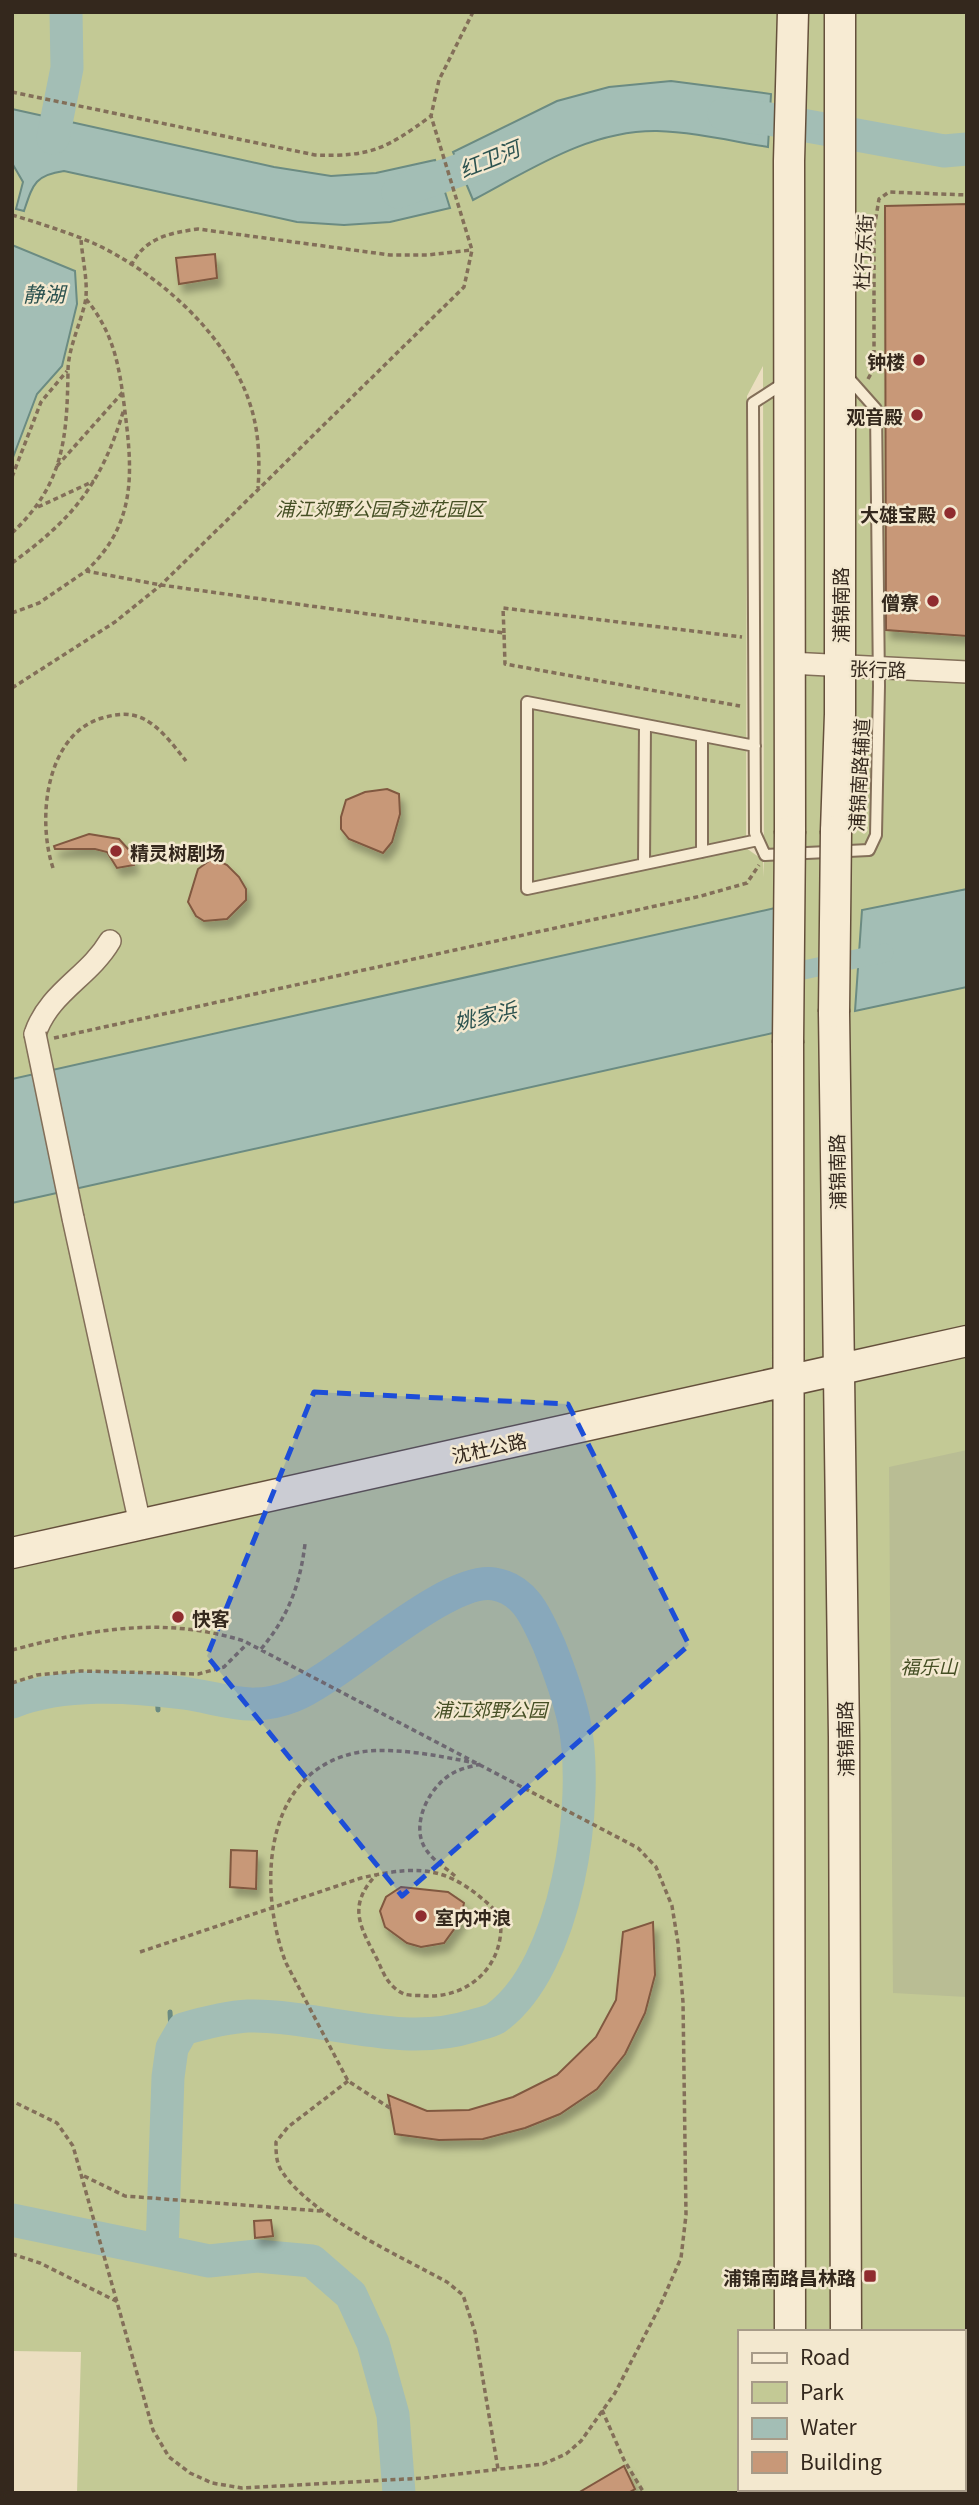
<svg xmlns="http://www.w3.org/2000/svg" width="979" height="2505" font-family="Georgia,'Noto Sans SC',serif">
<style>
.green{fill:#c3c995;fill-rule:evenodd}
.cemetery{fill:#b9bd94}
.water{fill:#a3beb5;stroke:#6b8b82;stroke-width:2}
.lines{fill:none;stroke-linecap:round;stroke-linejoin:round}
.stream{stroke:#6b8b82;stroke-width:5}
.canal{stroke:#a3beb5;stroke-width:19}
.river{stroke:#a3beb5;stroke-width:33}
.building{fill:#c89878;stroke:#815940;stroke-width:2;filter:url(#shadow)}
.lane-casing{stroke:#836f59;stroke-width:14}
.street-casing{stroke:#836f59;stroke-width:24}
.secondary-casing{stroke:#65503c;stroke-width:33}
.path{stroke:#836f59;stroke-width:3.5;stroke-dasharray:5 3.5;stroke-linecap:butt}
.lane{stroke:#f7ebd3;stroke-width:10}
.street{stroke:#f7ebd3;stroke-width:21}
.secondary{stroke:#f7ebd3;stroke-width:30}
.street-bridge-casing{stroke:#836f59;stroke-width:24;stroke-linecap:butt}
.secondary-bridge-casing{stroke:#65503c;stroke-width:33;stroke-linecap:butt}
.street-bridge{stroke:#f7ebd3;stroke-width:21}
.secondary-bridge{stroke:#f7ebd3;stroke-width:30}
.marked{fill:#1d4ed8;fill-opacity:0.2;stroke:#1d4ed8;stroke-width:5;stroke-dasharray:14 9;stroke-linejoin:round}
.poi-dot{fill:#8f2c2f;stroke:#f3e8cf;stroke-width:2.5}
.labels{text-anchor:middle;dominant-baseline:central;stroke-width:5;stroke-linejoin:round;paint-order:stroke}
.street-label{font-size:19px;fill:#34281d;stroke:#f3e8cf}
.poi-label{font-size:19px;font-weight:bold;fill:#34281d;stroke:#f3e8cf;text-anchor:end}
.park-label{font-size:19px;font-style:italic;fill:#454f24;stroke:#f3e8cf}
.water-label{font-size:21px;font-style:italic;fill:#2d5350;stroke:#f3e8cf}
</style>
<defs>
<filter id="shadow"><feDropShadow dx="4.5" dy="8" stdDeviation="3.5" flood-color="#0004"/></filter>
</defs>
<rect width="100%" height="100%" fill="#ebdec0"/>
<path class="green" d="M 12,12 L 967,12 L 967,2493 L 77,2493 L 81,2352 L 12,2351 ZM 763,366 L 763,367 L 764,877 L 763,860 L 746,848 L 747,396 ZM 739,2332 L 963,2332 L 963,2489 L 739,2489 Z"/>
<path class="cemetery" d="M 967,1450 L 967,1997 L 893,1993 L 889,1467 Z"/>
<path class="water" d="M 671,81 L 771,94 L 768,147 C 731,141 694,132 657,131 C 589,130 530,170 473,200 L 453,152 L 557,101 L 609,87 Z
M 12,109 L 274,167 L 331,176 L 376,173 L 435,160 L 450,208 L 390,222 L 344,225 L 297,222 L 64,171 C 35,175 33,184 24,211 L 16,209 L 23,182 L 12,163 Z
M 12,245 L 75,271 L 77,304 L 62,366 L 37,394 L 12,460 Z
M 967,889 L 967,987 L 855,1011 L 862,910 Z
M 775,908 L 773,1033 L 12,1203 L 12,1079 Z"/>
<g class="lines">
<path class="stream" d="M 157,1690 L 158,1710
M 170,2012 L 172,2048"/>
<path class="canal" d="M 780,975 L 884,953"/>
<path class="river" d="M 724,114 L 769,119 L 944,151 L 967,149
M 53,138 L 67,68 L 66,12
M 398,192 L 502,155
M 12,1702 C 64,1682 129,1686 183,1693 C 226,1699 250,1713 293,1696 C 341,1677 446,1576 494,1584 C 526,1589 537,1619 549,1645 C 559,1670 568,1694 574,1721 C 591,1801 567,1967 496,2018 C 490,2022 479,2024 472,2026 C 400,2049 322,2015 248,2016 C 227,2017 204,2023 183,2029 L 172,2048 L 168,2077 L 162,2249
M 12,2220 L 209,2261 L 257,2256 L 312,2261 L 351,2295 L 373,2343 L 393,2415 L 399,2493"/>
</g>
<path class="building" d="M 967,204 L 967,636 L 886,630 L 885,206 Z
M 215,254 L 217,278 L 179,284 L 176,258 Z
M 387,789 L 399,794 L 400,814 L 392,842 L 383,853 L 349,839 L 341,829 L 341,817 L 346,800 L 365,792 Z
M 89,834 L 119,839 L 129,850 L 134,865 L 117,868 L 107,852 L 95,849 L 55,849 L 54,846 Z
M 213,858 L 227,865 L 239,877 L 246,889 L 246,900 L 227,919 L 204,921 L 196,916 L 188,902 L 198,869 Z
M 231,1850 L 257,1851 L 256,1889 L 230,1887 Z
M 401,1887 L 448,1892 L 464,1903 L 460,1921 L 444,1943 L 421,1947 L 407,1943 L 385,1927 L 380,1911 L 386,1897 Z
M 653,1922 L 655,1975 L 645,2013 L 625,2054 L 597,2089 L 560,2114 L 525,2128 L 483,2139 L 439,2140 L 395,2134 L 388,2095 L 427,2111 L 469,2110 L 513,2097 L 557,2075 L 596,2037 L 616,2000 L 623,1932 Z
M 271,2220 L 273,2236 L 255,2238 L 254,2221 Z
M 624,2466 L 635,2489 L 628,2493 L 578,2493 Z"/>
<g class="lines">
<g class="lane-casing">
<path id="lane" d="M 787,381 L 753,403 L 755,833 L 765,855 L 869,850 L 876,835 L 879,686 L 876,409 L 845,374
M 755,746 L 527,702 L 527,889 L 758,840
M 702,852 L 702,736
M 644,864 L 645,725"/>
</g>
<g class="street-casing">
<path id="street" d="M 789,663 L 967,672
M 35,1034 C 49,992 89,977 110,941
M 73,1218 L 140,1524"/>
</g>
<g class="secondary-casing">
<path id="secondary" d="M 790,831 L 789,161 L 793,12
M 836,831 L 840,714 L 840,12
M 834,1012 L 844,1737 L 846,2332
M 788,1043 L 790,2332
M 12,1553 L 967,1341
M 790,2493 L 790,2489
M 844,2493 L 844,2489"/>
</g>
<path class="path" d="M 12,92 L 315,155 C 372,157 387,148 431,116
M 12,215 C 39,223 67,232 93,243 C 157,272 228,335 250,404 C 259,431 260,460 258,488
M 131,266 C 144,238 169,233 198,229 L 390,255 L 427,255 L 472,250
M 86,299 C 113,332 119,364 124,404 C 132,467 139,522 86,571
M 868,379 L 874,368 L 874,229 L 879,199 L 889,192 L 967,195
M 57,466 L 123,392
M 12,477 L 41,402 L 67,371
M 38,507 L 94,481
M 12,533 C 64,484 67,438 68,371 C 68,349 80,325 85,303 C 89,284 82,258 81,239
M 12,563 C 74,518 102,483 124,409
M 12,613 L 39,603 L 86,571 L 161,585 L 504,633 L 505,664 L 740,706
M 504,633 L 503,608 L 742,637
M 12,688 L 115,622 L 161,585 L 464,287 L 472,250 L 431,116 L 439,80 L 473,12
M 53,868 C 37,820 45,735 102,718 C 116,714 130,712 144,719 C 161,728 174,746 186,761
M 54,1038 L 701,896 L 747,883 L 759,865
M 261,1649 C 288,1617 300,1585 305,1544
M 12,1650 C 92,1629 164,1616 244,1641 L 638,1848 L 656,1867 L 672,1906 L 678,1943 L 683,2002 L 686,2215 L 681,2258 L 659,2308 L 615,2393 L 581,2441 L 566,2454 L 543,2464 L 424,2478 L 242,2488 L 212,2483 L 190,2473 L 169,2457 L 153,2430 L 73,2146 L 57,2123 L 12,2101
M 12,1683 L 37,1675 L 81,1671 L 198,1674 L 224,1667 L 248,1643
M 455,1876 C 446,1868 434,1861 427,1851 C 408,1826 430,1784 455,1772 C 463,1768 473,1766 481,1764
M 140,1952 L 361,1878 C 426,1863 452,1868 500,1915 C 507,1961 473,1998 425,1996 C 419,1995 410,1996 404,1994 C 389,1987 384,1975 378,1961 C 361,1928 346,1907 376,1875
M 348,2081 L 288,2127 L 276,2142 C 276,2153 276,2164 283,2173 C 313,2217 400,2256 447,2282 L 463,2295 L 475,2332 L 498,2469
M 390,2108 L 348,2081 L 286,1963 C 260,1896 260,1783 344,1756 C 381,1743 438,1756 476,1763
M 84,2176 L 125,2196 L 321,2211
M 12,2254 L 40,2263 L 120,2303
M 602,2410 L 624,2460 L 644,2493"/>
<use href="#lane" class="lane"/>
<use href="#street" class="street"/>
<use href="#secondary" class="secondary"/>
<g class="street-bridge-casing">
<path id="street-bridge" d="M 35,1034 L 73,1218"/>
</g>
<g class="secondary-bridge-casing">
<path id="secondary-bridge" d="M 834,1012 L 836,831
M 788,1043 L 790,831"/>
</g>
<use href="#street-bridge" class="street-bridge"/>
<use href="#secondary-bridge" class="secondary-bridge"/>
</g>
<path class="marked" d="M 314,1392 L 568,1404 L 689,1645 L 402,1896 L 207,1656 Z"/>
<g class="poi-dot">
<circle cx="919" cy="360" r="7"/>
<circle cx="917" cy="415" r="7"/>
<circle cx="950" cy="513" r="7"/>
<circle cx="933" cy="601" r="7"/>
<circle cx="116" cy="851" r="7"/>
<circle cx="178" cy="1617" r="7"/>
<circle cx="421" cy="1916" r="7"/>
<rect x="863" y="2269" width="14" height="14" rx="3.5"/>
</g>
<g class="labels">
<g class="street-label">
<text transform="translate(862 252) rotate(-87)">杜行东街</text>
<text transform="translate(839 605) rotate(-90)">浦锦南路</text>
<text transform="translate(878 668) rotate(2)">张行路</text>
<text transform="translate(858 775) rotate(-87)">浦锦南路辅道</text>
<text transform="translate(836 1172) rotate(-91)">浦锦南路</text>
<text transform="translate(489 1447) rotate(-12)">沈杜公路</text>
<text transform="translate(844 1739) rotate(-91)">浦锦南路</text>
</g>
<g class="poi-label">
<text x="905" y="360">钟楼</text>
<text x="903" y="415">观音殿</text>
<text x="936" y="513">大雄宝殿</text>
<text x="919" y="601">僧寮</text>
<text x="130" y="851" text-anchor="start">精灵树剧场</text>
<text x="192" y="1617" text-anchor="start">快客</text>
<text x="435" y="1916" text-anchor="start">室内冲浪</text>
<text x="856" y="2276">浦锦南路昌林路</text>
</g>
<g class="park-label">
<text x="380" y="507">浦江郊野公园奇迹花园区</text>
<text x="929" y="1665">福乐山</text>
<text x="490" y="1708">浦江郊野公园</text>
</g>
<g class="water-label">
<text transform="translate(489 158) rotate(-22)">红卫河</text>
<text x="44" y="293">静湖</text>
<text transform="translate(485 1015) rotate(-12)">姚家浜</text>
</g>
</g>
<rect width="979" height="2505" fill="none" stroke="#34281d" stroke-width="28"/>
<rect x="738" y="2330" width="228" height="161" fill="#f3e8cf" stroke="#a79b88" stroke-width="2"/>
<rect x="752" y="2353" width="35" height="10" fill="#f7ebd3" stroke="#a79b88" stroke-width="2"/>
<text x="800" y="2365" font-size="21" fill="#34281d">Road</text>
<rect x="752" y="2382" width="35" height="21" fill="#c3c995" stroke="#a79b88" stroke-width="2"/>
<text x="800" y="2400" font-size="21" fill="#34281d">Park</text>
<rect x="752" y="2418" width="35" height="21" fill="#a3beb5" stroke="#a79b88" stroke-width="2"/>
<text x="800" y="2435" font-size="21" fill="#34281d">Water</text>
<rect x="752" y="2452" width="35" height="21" fill="#c89878" stroke="#a79b88" stroke-width="2"/>
<text x="800" y="2470" font-size="21" fill="#34281d">Building</text>
</svg>
